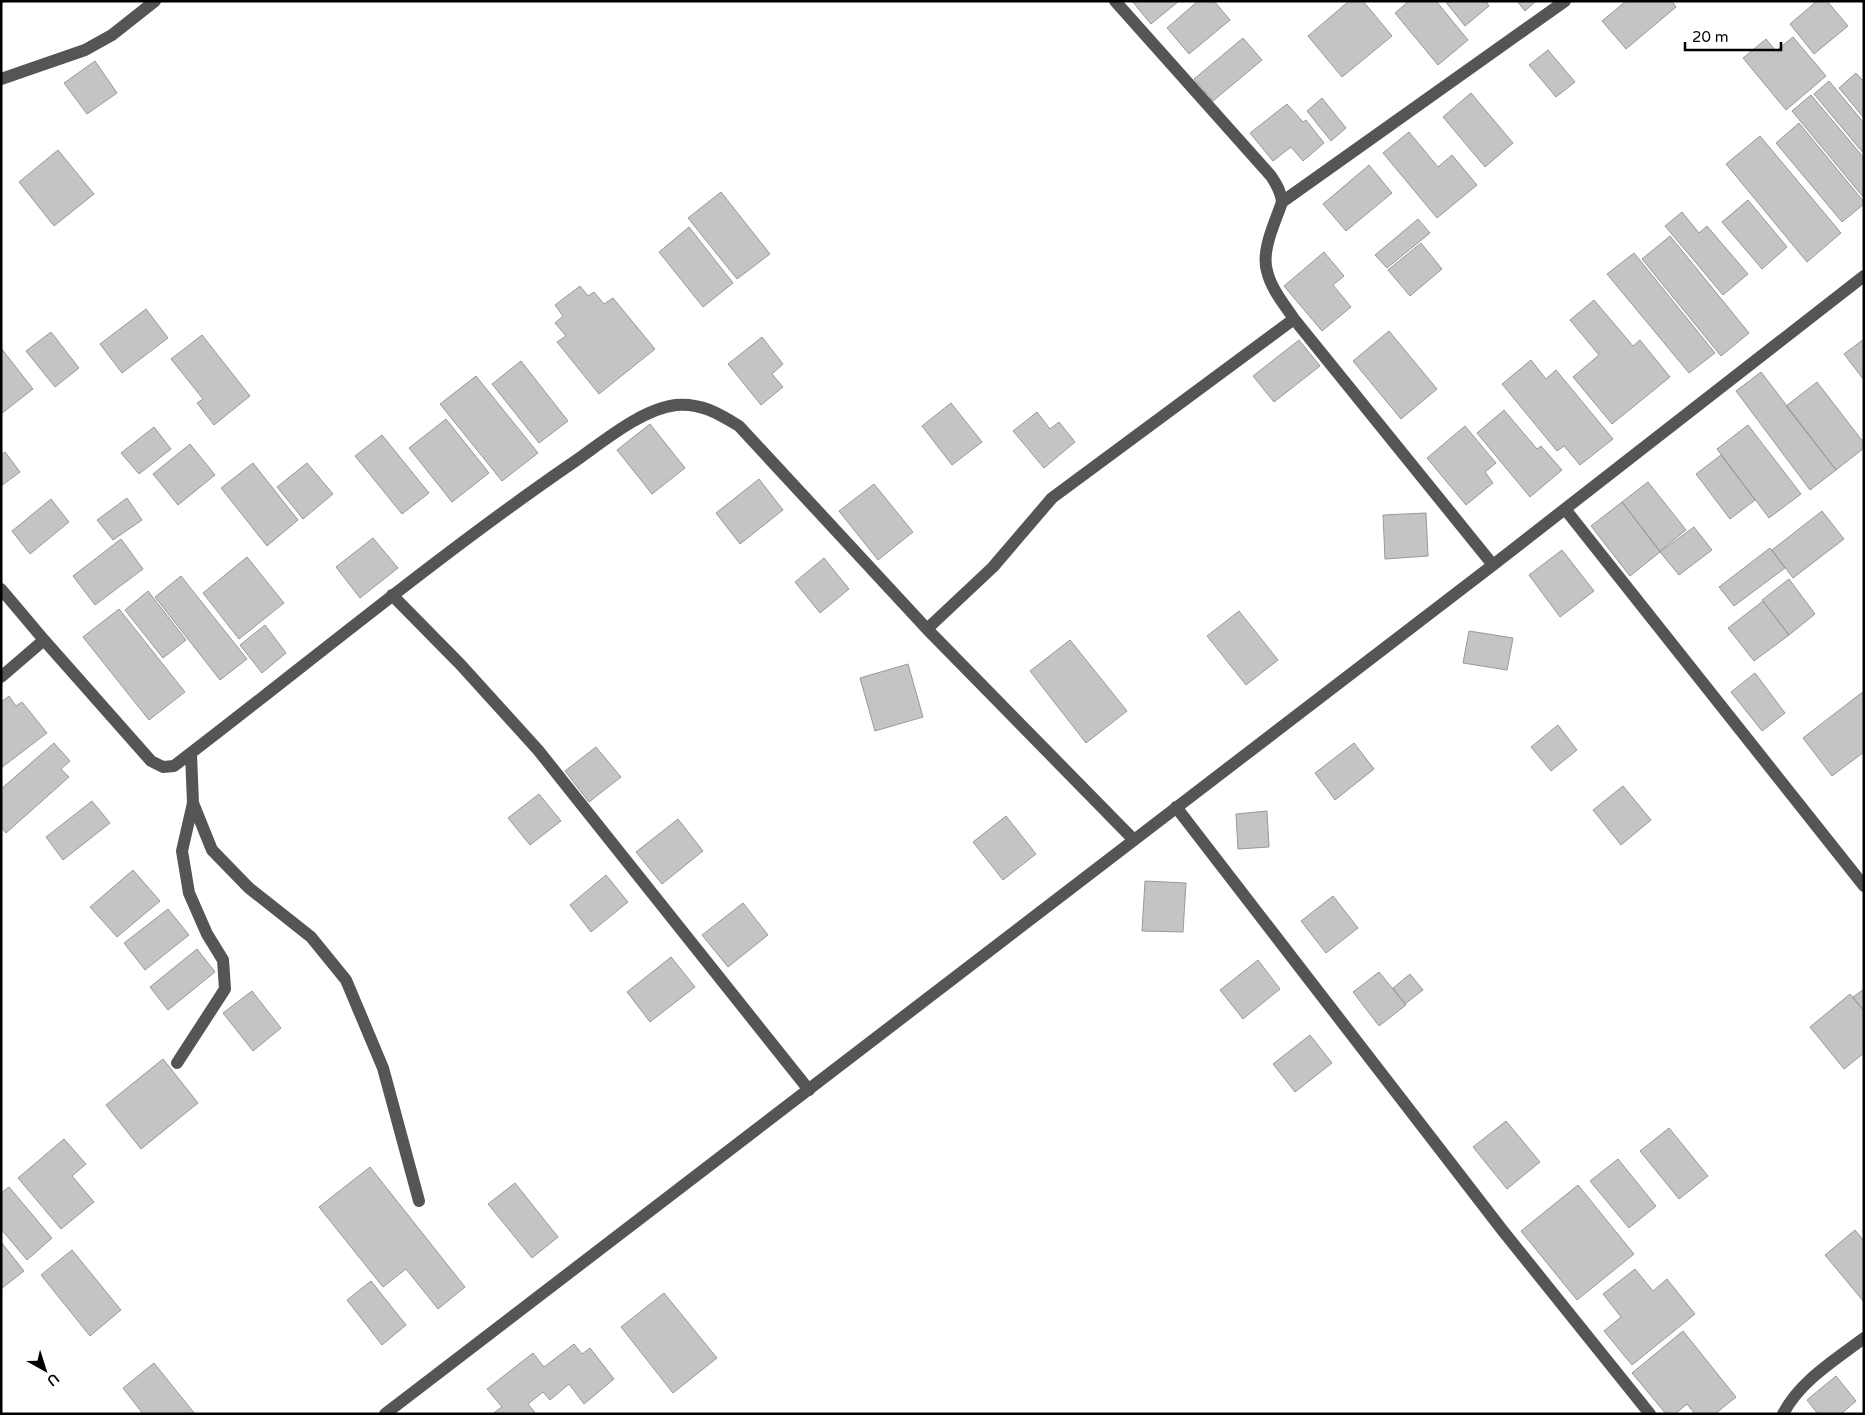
<svg xmlns="http://www.w3.org/2000/svg" width="1865" height="1415" font-family="'Varela Round',sans-serif">
<style>
.building{fill:#c4c4c4;stroke:#999}
.lines{fill:none;stroke-linecap:round;stroke-linejoin:round}
.minor{stroke:#555;stroke-width:12}
</style>
<rect width="100%" height="100%" fill="#fff"/>
<path class="building" d="M 1132,1 L 1179,1 L 1151,24 Z
M 1198,1 L 1214,1 L 1230,20 L 1189,54 L 1167,28 Z
M 1349,1 L 1363,1 L 1392,36 L 1342,77 L 1308,36 Z
M 1409,1 L 1436,1 L 1468,40 L 1438,65 L 1395,13 Z
M 1445,1 L 1486,1 L 1489,6 L 1465,26 Z
M 1517,1 L 1536,1 L 1525,11 Z
M 1626,1 L 1672,1 L 1676,7 L 1626,49 L 1602,21 Z
M 1817,1 L 1827,1 L 1848,26 L 1814,54 L 1790,24 Z
M 1793,37 L 1826,76 L 1786,110 L 1743,58 L 1766,39 L 1776,51 Z
M 1243,38 L 1262,60 L 1213,101 L 1194,79 Z
M 1548,50 L 1575,82 L 1556,97 L 1529,65 Z
M 95,61 L 117,93 L 87,114 L 64,83 Z
M 1856,73 L 1864,82 L 1864,118 L 1839,88 Z
M 1829,81 L 1864,123 L 1864,154 L 1814,94 Z
M 1471,93 L 1513,143 L 1485,167 L 1443,117 Z
M 1811,95 L 1864,158 L 1864,198 L 1792,111 Z
M 1322,98 L 1346,128 L 1331,141 L 1307,111 Z
M 1287,104 L 1303,122 L 1306,120 L 1324,143 L 1303,161 L 1291,147 L 1273,161 L 1250,133 Z
M 1799,123 L 1864,202 L 1864,204 L 1842,222 L 1776,143 Z
M 1409,132 L 1438,167 L 1452,155 L 1477,185 L 1437,218 L 1383,153 Z
M 1760,136 L 1841,233 L 1807,262 L 1726,164 Z
M 58,150 L 94,194 L 54,226 L 19,182 Z
M 1369,165 L 1392,193 L 1346,231 L 1323,204 Z
M 721,192 L 770,254 L 737,279 L 688,218 Z
M 1748,200 L 1787,247 L 1762,269 L 1722,222 Z
M 1682,212 L 1699,233 L 1707,226 L 1748,274 L 1723,295 L 1665,226 Z
M 1418,219 L 1430,233 L 1387,268 L 1375,255 Z
M 689,227 L 733,283 L 703,307 L 659,252 Z
M 1670,236 L 1749,333 L 1721,356 L 1642,259 Z
M 1421,243 L 1442,269 L 1410,296 L 1388,270 Z
M 1324,252 L 1344,276 L 1333,285 L 1351,307 L 1322,331 L 1284,286 Z
M 1634,253 L 1715,353 L 1689,373 L 1607,274 Z
M 580,286 L 588,296 L 594,292 L 604,304 L 613,298 L 655,349 L 599,394 L 557,342 L 566,336 L 555,323 L 563,316 L 555,305 Z
M 1594,300 L 1633,346 L 1640,340 L 1670,377 L 1612,424 L 1573,377 L 1599,355 L 1570,320 Z
M 146,309 L 168,338 L 122,373 L 100,344 Z
M 1389,331 L 1437,389 L 1401,419 L 1353,361 Z
M 51,332 L 79,368 L 55,387 L 26,351 Z
M 202,335 L 250,396 L 214,425 L 197,403 L 203,399 L 171,359 Z
M 762,337 L 783,364 L 772,374 L 783,387 L 761,405 L 728,364 Z
M 1864,339 L 1864,380 L 1844,354 Z
M 1299,340 L 1320,366 L 1274,402 L 1253,376 Z
M 1,348 L 33,389 L 1,414 Z
M 1531,360 L 1546,379 L 1556,370 L 1613,439 L 1580,465 L 1564,446 L 1557,451 L 1502,384 Z
M 521,361 L 568,421 L 539,443 L 492,384 Z
M 1761,372 L 1836,470 L 1810,490 L 1736,391 Z
M 476,376 L 538,453 L 502,481 L 440,404 Z
M 1817,382 L 1864,443 L 1864,448 L 1836,470 L 1786,406 Z
M 951,403 L 982,442 L 952,465 L 922,426 Z
M 1504,410 L 1537,449 L 1541,446 L 1562,470 L 1530,497 L 1477,433 Z
M 1037,412 L 1050,429 L 1059,422 L 1075,442 L 1044,468 L 1013,431 Z
M 446,419 L 489,473 L 452,502 L 409,448 Z
M 650,424 L 685,468 L 652,494 L 617,450 Z
M 1748,425 L 1801,494 L 1769,518 L 1717,449 Z
M 1465,426 L 1496,463 L 1485,472 L 1493,483 L 1466,505 L 1427,458 Z
M 154,427 L 171,449 L 139,474 L 121,453 Z
M 382,435 L 429,493 L 402,514 L 355,456 Z
M 190,444 L 215,475 L 178,505 L 153,474 Z
M 5,452 L 20,472 L 1,486 L 1,455 Z
M 1721,455 L 1755,500 L 1730,519 L 1696,474 Z
M 253,463 L 298,520 L 267,546 L 221,488 Z
M 307,463 L 333,494 L 303,519 L 277,487 Z
M 759,479 L 783,510 L 740,544 L 716,513 Z
M 1648,482 L 1686,530 L 1660,551 L 1622,502 Z
M 874,484 L 913,532 L 878,560 L 839,511 Z
M 127,498 L 142,520 L 113,540 L 97,520 Z
M 51,499 L 69,522 L 30,554 L 12,531 Z
M 1622,502 L 1660,552 L 1630,576 L 1591,526 Z
M 1822,511 L 1844,539 L 1793,578 L 1772,550 Z
M 1426,513 L 1428,556 L 1385,559 L 1383,515 Z
M 1694,527 L 1712,550 L 1679,575 L 1660,552 Z
M 373,538 L 398,568 L 360,598 L 336,567 Z
M 121,539 L 143,569 L 95,605 L 73,576 Z
M 1770,548 L 1785,568 L 1734,606 L 1719,587 Z
M 1562,550 L 1594,591 L 1560,617 L 1529,575 Z
M 247,557 L 284,603 L 239,639 L 203,593 Z
M 824,558 L 849,589 L 820,613 L 795,582 Z
M 181,576 L 247,659 L 220,680 L 155,597 Z
M 1789,579 L 1815,614 L 1789,635 L 1762,600 Z
M 148,591 L 186,640 L 163,658 L 125,610 Z
M 1763,601 L 1789,635 L 1754,661 L 1728,628 Z
M 119,609 L 185,692 L 149,720 L 83,637 Z
M 1239,611 L 1278,660 L 1246,685 L 1207,636 Z
M 265,625 L 286,653 L 262,673 L 240,645 Z
M 1469,631 L 1513,638 L 1507,670 L 1463,663 Z
M 1070,640 L 1127,711 L 1086,743 L 1030,671 Z
M 908,664 L 923,717 L 875,731 L 860,678 Z
M 1755,673 L 1785,713 L 1762,731 L 1731,692 Z
M 1864,691 L 1864,752 L 1832,776 L 1803,738 Z
M 9,696 L 16,706 L 22,702 L 47,733 L 1,768 L 1,702 Z
M 1558,725 L 1577,750 L 1551,771 L 1531,747 Z
M 54,743 L 70,761 L 61,769 L 69,777 L 6,833 L 1,827 L 1,789 Z
M 1354,743 L 1374,769 L 1335,800 L 1315,773 Z
M 596,747 L 621,777 L 589,802 L 565,771 Z
M 1623,786 L 1651,820 L 1621,845 L 1593,810 Z
M 539,794 L 561,821 L 530,845 L 508,818 Z
M 92,801 L 110,823 L 63,860 L 46,837 Z
M 1267,811 L 1269,847 L 1238,849 L 1236,814 Z
M 1006,816 L 1036,854 L 1003,880 L 973,842 Z
M 678,819 L 703,851 L 662,884 L 636,852 Z
M 133,870 L 160,901 L 117,937 L 90,907 Z
M 606,875 L 628,902 L 591,932 L 570,905 Z
M 1145,881 L 1186,883 L 1183,932 L 1142,931 Z
M 1333,896 L 1358,928 L 1326,953 L 1301,921 Z
M 743,903 L 768,935 L 728,967 L 702,935 Z
M 168,909 L 189,935 L 145,970 L 124,943 Z
M 197,949 L 215,972 L 168,1010 L 150,987 Z
M 671,957 L 695,987 L 650,1022 L 627,992 Z
M 1258,960 L 1280,989 L 1243,1019 L 1220,990 Z
M 1379,972 L 1406,1005 L 1379,1026 L 1353,992 Z
M 1410,974 L 1423,990 L 1405,1004 L 1393,988 Z
M 1864,989 L 1864,1011 L 1853,997 Z
M 252,991 L 281,1028 L 253,1051 L 223,1013 Z
M 1850,994 L 1864,1011 L 1864,1053 L 1844,1069 L 1810,1027 Z
M 1310,1035 L 1332,1063 L 1295,1092 L 1273,1064 Z
M 163,1059 L 198,1103 L 141,1149 L 106,1105 Z
M 1506,1121 L 1540,1162 L 1507,1189 L 1473,1147 Z
M 1669,1128 L 1708,1176 L 1679,1199 L 1640,1151 Z
M 64,1139 L 86,1164 L 72,1176 L 94,1202 L 61,1229 L 18,1178 Z
M 1618,1159 L 1656,1206 L 1629,1228 L 1590,1181 Z
M 370,1167 L 465,1287 L 438,1309 L 406,1269 L 383,1287 L 319,1207 Z
M 515,1183 L 558,1237 L 532,1258 L 488,1204 Z
M 1578,1185 L 1634,1254 L 1577,1300 L 1521,1231 Z
M 9,1187 L 52,1238 L 27,1260 L 1,1229 L 1,1193 Z
M 1855,1230 L 1864,1241 L 1864,1302 L 1825,1255 Z
M 1,1242 L 24,1271 L 1,1289 Z
M 72,1250 L 121,1310 L 90,1336 L 41,1275 Z
M 1635,1269 L 1653,1291 L 1667,1279 L 1695,1314 L 1632,1365 L 1604,1331 L 1621,1317 L 1603,1294 Z
M 371,1281 L 406,1325 L 382,1345 L 347,1300 Z
M 664,1293 L 717,1358 L 673,1393 L 621,1327 Z
M 1683,1331 L 1736,1397 L 1715,1414 L 1695,1414 L 1687,1404 L 1675,1414 L 1666,1414 L 1632,1373 Z
M 574,1344 L 582,1354 L 590,1348 L 614,1379 L 584,1404 L 569,1384 L 550,1400 L 543,1392 L 528,1404 L 536,1414 L 492,1414 L 502,1407 L 487,1389 L 533,1353 L 544,1367 Z
M 154,1363 L 195,1414 L 143,1414 L 123,1388 Z
M 1836,1376 L 1856,1401 L 1841,1414 L 1818,1414 L 1807,1400 Z"/>
<g class="lines">
<path class="minor" d="M 1115,1 L 1271,176 C 1277,185 1281,192 1282,202 C 1275,223 1261,250 1267,271 C 1271,289 1285,305 1294,319 L 1493,565
M 1,79 L 85,50 L 112,35 L 155,1
M 1282,202 L 1565,1
M 1565,509 L 1864,886
M 1,589 L 44,640 L 151,761 L 163,767 L 174,766 C 305,666 432,560 568,466 C 598,446 640,409 676,405 C 701,403 718,413 739,426 L 927,629 L 1134,840
M 392,595 L 460,664 L 538,750 L 809,1090
M 927,629 L 993,567 L 1052,498 L 1294,319
M 1,677 L 44,640
M 191,754 L 193,803 L 212,850 L 249,888 L 311,937 L 346,980 L 383,1068 L 419,1201
M 1176,807 L 1503,1231 L 1650,1414
M 177,1063 L 225,989 L 223,960 L 207,934 L 189,893 L 182,851 L 193,803
M 385,1414 L 1493,565 L 1864,276
M 1783,1414 C 1800,1381 1835,1360 1864,1338"/>
</g>
<rect width="1865" height="1415" fill="none" stroke="#000000" stroke-width="5"/>
<g transform="translate(45 1370) rotate(141)" stroke="#ffffff" stroke-width="4" paint-order="stroke">
<path d="M0-4L9 19L0 12L-9 19Z" fill="#000000"/>
<text y="-8" font-size="14" font-weight="bold" text-anchor="middle" fill="#000000">U</text>
</g>
<path d="M1685 42v8h96v-8" fill="none" stroke="#000000" stroke-width="2.5"/>
<text x="1692" y="42" font-size="15" fill="#000000" stroke="#ffffff" stroke-width="4" paint-order="stroke">20 m</text>
</svg>
